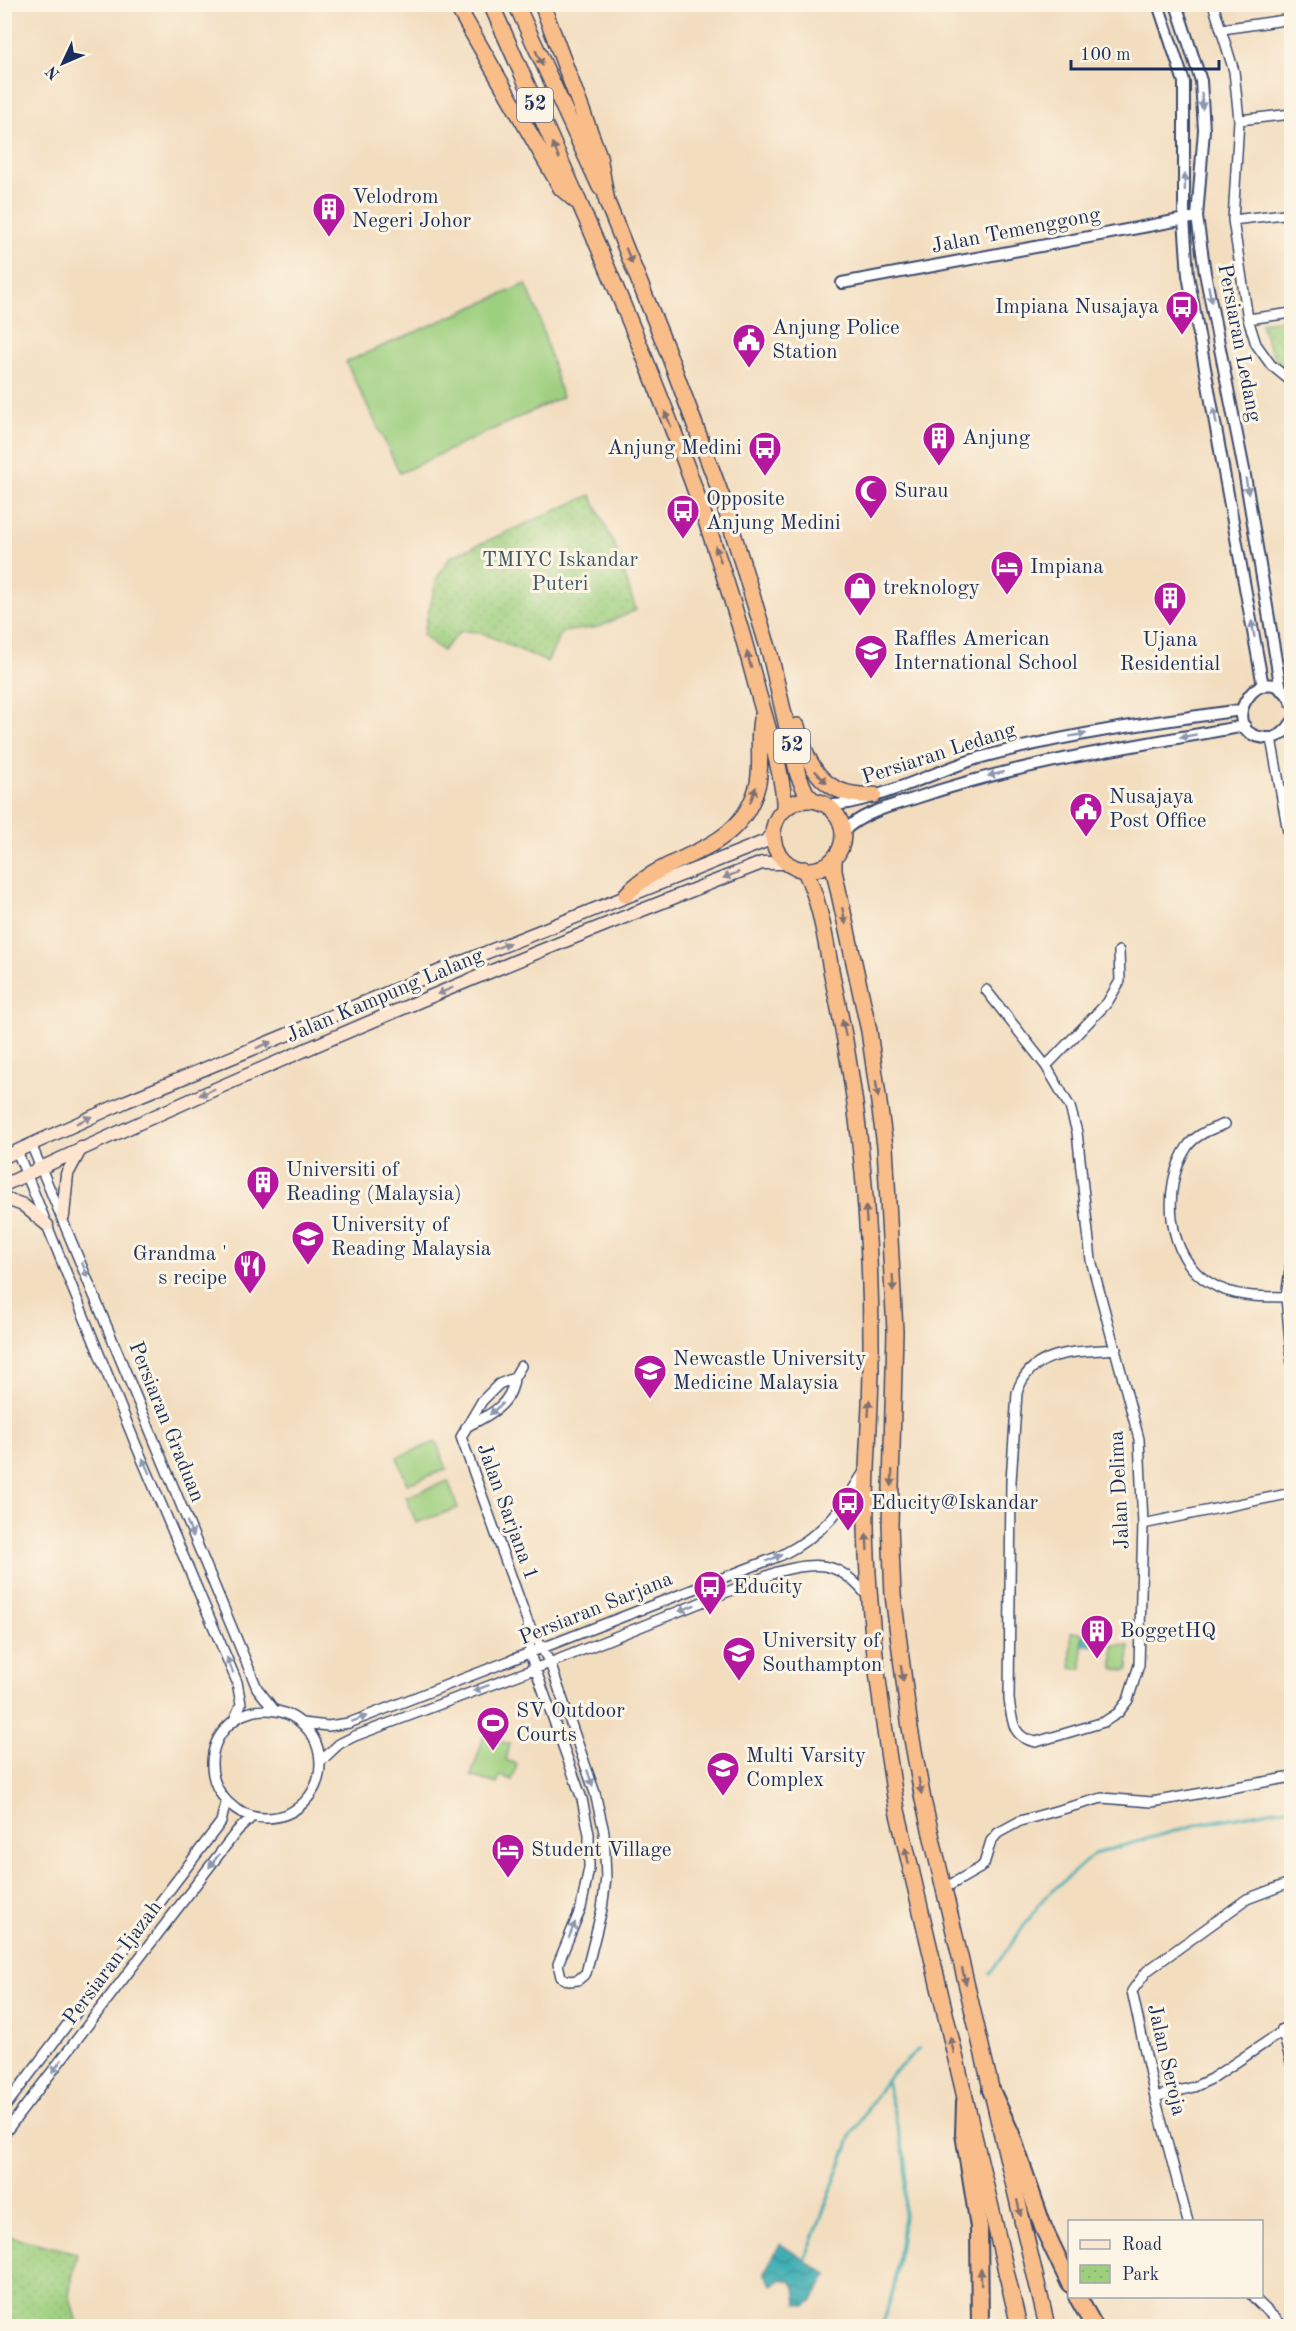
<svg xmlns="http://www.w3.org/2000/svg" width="1296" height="2331" font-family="'Old Standard TT',serif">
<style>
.green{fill:#9ecf7f;stroke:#5c7f6e;stroke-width:1.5}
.park{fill:url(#park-dots);stroke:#5c7f6e;stroke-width:1.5}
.water{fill:url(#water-waves);stroke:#2a6d88;stroke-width:1.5}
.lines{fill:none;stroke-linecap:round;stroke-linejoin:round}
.stream{stroke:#38abb1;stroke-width:3}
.minor-casing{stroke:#3b496d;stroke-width:12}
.tertiary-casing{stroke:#3b496d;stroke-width:14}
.secondary-casing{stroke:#3b496d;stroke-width:15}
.trunk-casing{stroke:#3b496d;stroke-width:18}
.motorway-casing{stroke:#3b496d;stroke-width:20}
.minor{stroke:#fff;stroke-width:9}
.tertiary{stroke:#fff;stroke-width:10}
.secondary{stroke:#fde5d0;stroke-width:12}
.trunk{stroke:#f9bd89;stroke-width:15}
.motorway{stroke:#f9bd89;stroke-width:16}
.oneway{fill:#7f6f71}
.oneway2{fill:#8d97ae}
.oneway3{fill:#8c8a97}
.labels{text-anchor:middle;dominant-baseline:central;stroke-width:6;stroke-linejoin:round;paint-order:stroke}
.shield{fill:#fcf5e5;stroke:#5e6a86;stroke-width:1.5}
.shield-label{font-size:20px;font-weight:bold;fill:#1b2f5e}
.poi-label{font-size:21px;fill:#1b2f5e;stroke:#fcf5e5;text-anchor:start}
.street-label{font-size:21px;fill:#1b2f5e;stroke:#fcf5e5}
.park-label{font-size:21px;fill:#3c5766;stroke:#fcf5e5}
</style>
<defs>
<pattern id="park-dots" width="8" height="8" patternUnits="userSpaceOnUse" patternTransform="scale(1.5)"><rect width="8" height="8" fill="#9ecf7f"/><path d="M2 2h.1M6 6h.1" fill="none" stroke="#88b270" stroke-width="1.8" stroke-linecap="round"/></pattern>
<pattern id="water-waves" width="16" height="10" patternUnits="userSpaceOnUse" patternTransform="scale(1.5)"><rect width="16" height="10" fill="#38abb1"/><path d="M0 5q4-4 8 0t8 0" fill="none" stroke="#2e8c93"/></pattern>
</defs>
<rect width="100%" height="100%" fill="#fcf5e5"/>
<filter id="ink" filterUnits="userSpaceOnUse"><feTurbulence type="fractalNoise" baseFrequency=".0167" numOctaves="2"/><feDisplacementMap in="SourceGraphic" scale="12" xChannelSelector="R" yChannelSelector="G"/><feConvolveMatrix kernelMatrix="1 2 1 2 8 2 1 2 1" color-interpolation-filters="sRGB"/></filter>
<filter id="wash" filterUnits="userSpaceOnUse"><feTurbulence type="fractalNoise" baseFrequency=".008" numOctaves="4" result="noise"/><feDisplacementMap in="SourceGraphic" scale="24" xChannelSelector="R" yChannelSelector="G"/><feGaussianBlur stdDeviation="1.35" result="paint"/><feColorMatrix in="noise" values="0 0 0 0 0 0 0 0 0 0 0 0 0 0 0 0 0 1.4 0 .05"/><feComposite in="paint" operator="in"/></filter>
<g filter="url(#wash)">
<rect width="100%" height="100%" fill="#f3ddbf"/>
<path class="green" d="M 526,284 L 537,310 L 562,397 L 400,473 L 346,362 Z
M 436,1442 L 447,1469 L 407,1484 L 397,1457 Z
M 448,1481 L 458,1508 L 416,1523 L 406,1497 Z
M 1071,1632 L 1082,1633 L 1082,1669 L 1071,1668 Z
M 1113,1645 L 1129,1646 L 1128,1670 L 1113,1669 Z
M 484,1736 L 510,1744 L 506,1760 L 517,1764 L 512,1780 L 500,1775 L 497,1784 L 471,1776 Z"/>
<path class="park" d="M 1291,319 L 1292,319 L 1291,374 C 1273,360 1267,345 1261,323 Z
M 591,495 L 616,549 L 636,610 L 599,627 L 562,632 L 547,662 L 480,632 L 461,631 L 442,651 L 423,635 L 437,578 L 450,557 Z
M 5,2235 L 77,2253 L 69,2295 L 78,2326 L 5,2326 Z"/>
<path class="water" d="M 1082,1635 L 1104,1636 L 1104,1646 L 1082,1645 Z
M 780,2244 L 828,2275 L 813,2300 L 806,2306 L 797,2304 L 795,2287 L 791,2281 L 782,2279 L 772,2285 L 764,2273 Z"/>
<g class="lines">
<path class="stream" d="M 990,1974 L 1043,1899 L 1094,1854 L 1199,1824 L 1292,1807
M 805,2260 L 852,2134 L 886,2080 L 919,2049
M 882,2326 L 894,2287 L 904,2217 L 906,2162 L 886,2080"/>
</g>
</g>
<g filter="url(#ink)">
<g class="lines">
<g class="minor-casing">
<path id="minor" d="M 1213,4 L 1234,71 L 1239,120 L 1233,220 L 1248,319 L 1256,344 L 1271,365 L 1292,382
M 1222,29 L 1292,19
M 1239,120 L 1292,114
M 1233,220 L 1292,213
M 1248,319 L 1292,313
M 1271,738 L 1292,854
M 986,990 L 1046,1066
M 1225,1124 C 1211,1129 1195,1135 1187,1147 C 1161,1186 1166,1258 1210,1283 C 1232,1297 1260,1297 1286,1297
M 31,1144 L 257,1688 L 275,1711
M 17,1151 L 136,1445 L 237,1682 L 241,1704 L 234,1720
M 1292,1257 L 1286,1297 L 1292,1365
M 1116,1349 C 1079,1352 1029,1349 1017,1393 L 1011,1481 L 1009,1699 C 1012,1720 1012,1738 1036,1742 L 1104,1722 L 1118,1713 L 1128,1700 L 1139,1665 L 1143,1524 L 1139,1439 L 1091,1260 L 1077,1132 L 1070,1107 L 1046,1066 L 1107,1003 L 1120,981 L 1119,951
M 521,1366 L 514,1378 L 499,1384 L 482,1401 L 461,1437 L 528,1623 L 550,1663 L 595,1793 L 604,1832 L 606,1878 L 602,1909 L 586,1973 L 578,1980 L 569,1981 L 561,1977 L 558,1964 L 581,1908 L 589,1868 L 589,1834 L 582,1799 L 530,1654 L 528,1623
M 466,1427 C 488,1416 512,1405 514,1378
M 1143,1524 L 1292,1493
M212 1764a54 54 0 1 1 108 0a54 54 0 1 1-108 0Z
M 302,1723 L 328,1726 L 349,1723 L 782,1555 C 825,1533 841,1510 865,1470
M 321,1761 L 339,1744 L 355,1736 L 550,1663 L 777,1572 C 821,1560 840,1562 869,1598
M 943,1889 L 980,1868 L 984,1864 L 991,1841 L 998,1833 L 1020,1821 L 1102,1798 L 1152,1802 L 1292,1777
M 1282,2029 L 1292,2066
M 1155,2097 L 1194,2087 L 1211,2079 L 1292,2025
M 4,2108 L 221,1822 L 226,1801
M 4,2134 L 237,1831 L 252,1817
M 1188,2222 L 1155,2097 L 1132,1991 L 1147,1971 L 1247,1899 L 1292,1882
M 1252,2296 L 1283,2326"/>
</g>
<g class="tertiary-casing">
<path id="tertiary" d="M 1158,4 L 1184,82 L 1184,219 L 1188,275 L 1263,686
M 1176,4 L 1201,81 L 1204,130 L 1197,217 L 1205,273 L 1244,470 L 1281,690
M 842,283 L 1191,218
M 1292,703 C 1265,648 1209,733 1266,738 C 1278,739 1286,732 1292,722
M 826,805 C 866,807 939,769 982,757 C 1067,734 1154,722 1241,710
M 843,832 C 860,814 890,806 913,799 C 1021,762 1134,746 1245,726"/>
</g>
<g class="secondary-casing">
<path id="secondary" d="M 4,1157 L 127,1101 L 445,969 L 766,841 L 773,834
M 4,1185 C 253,1069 506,962 762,863 L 788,863
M 4,1198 L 23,1205 L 47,1225
M 63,1216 L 67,1174 L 81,1148"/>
</g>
<g class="trunk-casing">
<path id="trunk" d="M 456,4 L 561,188 L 576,201
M 491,4 C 589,225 693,447 755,681 C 763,713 786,781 784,810
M 516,4 L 600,187
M 542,4 L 599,156 L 607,202 L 667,350 L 723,500 L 770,654 L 798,775 L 806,793 L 813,800
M 797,726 C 808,768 824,798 874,795
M773 835a35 35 0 1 1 70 0a35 35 0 1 1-70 0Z
M 834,859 L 834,871 L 869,1031 L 885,1146 L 895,1331 L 890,1525 L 893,1595 L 910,1728 L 923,1800 L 1047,2326
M 804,869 C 822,904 826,947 834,985 C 861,1109 872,1237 871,1363 C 871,1417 865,1471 866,1526 C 868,1620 882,1716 897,1810 L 1019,2326
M 626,895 C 668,850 741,856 758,783 C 762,762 757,741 761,719"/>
</g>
<g class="motorway-casing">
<path id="motorway" d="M 991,2090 L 1011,2134 L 1043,2227 L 1070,2284
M 965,2102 L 964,2134 L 979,2227 L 980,2326
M 1077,2296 L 1094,2326"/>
</g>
<use href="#minor" class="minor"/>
<use href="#tertiary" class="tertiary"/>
<use href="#secondary" class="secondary"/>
<use href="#trunk" class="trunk"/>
<use href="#motorway" class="motorway"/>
</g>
<defs><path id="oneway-solid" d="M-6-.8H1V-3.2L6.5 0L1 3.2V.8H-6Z" transform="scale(1.5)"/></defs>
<g class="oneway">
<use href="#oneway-solid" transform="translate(539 58) rotate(66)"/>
<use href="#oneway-solid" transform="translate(556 151) rotate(-114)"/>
<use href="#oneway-solid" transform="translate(629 256) rotate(68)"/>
<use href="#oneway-solid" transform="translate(668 419) rotate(-112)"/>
<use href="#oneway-solid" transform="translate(718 554) rotate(-110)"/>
<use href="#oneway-solid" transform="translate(749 660) rotate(-105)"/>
<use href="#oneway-solid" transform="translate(821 777) rotate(46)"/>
<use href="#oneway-solid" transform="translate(753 795) rotate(-70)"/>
<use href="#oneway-solid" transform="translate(844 916) rotate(78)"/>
<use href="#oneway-solid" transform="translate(844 1028) rotate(-102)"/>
<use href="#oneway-solid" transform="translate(877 1089) rotate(82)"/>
<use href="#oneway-solid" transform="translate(866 1214) rotate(-94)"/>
<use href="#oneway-solid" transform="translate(893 1283) rotate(88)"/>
<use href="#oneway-solid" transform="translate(869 1408) rotate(-87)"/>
<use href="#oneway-solid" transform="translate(892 1478) rotate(92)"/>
<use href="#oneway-solid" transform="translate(867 1542) rotate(-93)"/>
<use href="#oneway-solid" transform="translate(902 1673) rotate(82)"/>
<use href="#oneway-solid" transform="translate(920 1786) rotate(80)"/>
<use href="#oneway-solid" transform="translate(907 1856) rotate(-103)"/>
<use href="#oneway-solid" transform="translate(964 1976) rotate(76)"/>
<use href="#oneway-solid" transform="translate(952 2045) rotate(-103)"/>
<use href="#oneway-solid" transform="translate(1019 2208) rotate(77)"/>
<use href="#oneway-solid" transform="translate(981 2277) rotate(-91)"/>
</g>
<g class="oneway2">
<use href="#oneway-solid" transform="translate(1202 101) rotate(87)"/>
<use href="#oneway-solid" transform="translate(1185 182) rotate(-89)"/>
<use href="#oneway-solid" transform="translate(1210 294) rotate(79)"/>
<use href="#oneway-solid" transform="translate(1215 416) rotate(-101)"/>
<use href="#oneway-solid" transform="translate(1247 486) rotate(81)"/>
<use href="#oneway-solid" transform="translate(1253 629) rotate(-100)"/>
<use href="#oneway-solid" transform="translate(1078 735) rotate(-10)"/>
<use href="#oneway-solid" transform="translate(1188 736) rotate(170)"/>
<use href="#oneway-solid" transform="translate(996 774) rotate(166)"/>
<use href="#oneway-solid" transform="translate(85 1270) rotate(68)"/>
<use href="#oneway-solid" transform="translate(496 1409) rotate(138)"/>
<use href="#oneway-solid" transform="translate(146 1466) rotate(-114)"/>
<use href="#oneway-solid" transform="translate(190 1529) rotate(68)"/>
<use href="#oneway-solid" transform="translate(774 1558) rotate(-23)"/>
<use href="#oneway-solid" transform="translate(687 1608) rotate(158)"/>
<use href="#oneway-solid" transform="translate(230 1665) rotate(-112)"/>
<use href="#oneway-solid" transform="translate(481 1688) rotate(159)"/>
<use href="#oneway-solid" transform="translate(359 1719) rotate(-21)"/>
<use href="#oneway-solid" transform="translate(590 1778) rotate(71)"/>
<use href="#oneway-solid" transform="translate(214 1861) rotate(127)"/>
<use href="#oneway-solid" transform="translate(572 1930) rotate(-68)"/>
<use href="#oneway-solid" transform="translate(57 2066) rotate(127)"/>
</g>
<g class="oneway3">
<use href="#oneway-solid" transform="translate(731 875) rotate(159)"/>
<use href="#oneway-solid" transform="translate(502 946) rotate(-22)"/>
<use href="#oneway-solid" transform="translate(445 991) rotate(157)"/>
<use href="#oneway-solid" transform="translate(264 1045) rotate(-22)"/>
<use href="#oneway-solid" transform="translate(207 1092) rotate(157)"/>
<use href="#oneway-solid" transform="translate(84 1120) rotate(-24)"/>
</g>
</g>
<defs>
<g id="building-pin" transform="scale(1.725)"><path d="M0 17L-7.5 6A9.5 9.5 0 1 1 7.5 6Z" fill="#b5179e" stroke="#fcf5e5"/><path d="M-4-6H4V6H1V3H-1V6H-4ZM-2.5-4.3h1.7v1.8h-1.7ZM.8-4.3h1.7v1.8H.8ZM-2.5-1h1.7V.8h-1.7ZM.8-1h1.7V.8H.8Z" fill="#fff"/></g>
<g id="bus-pin" transform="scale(1.725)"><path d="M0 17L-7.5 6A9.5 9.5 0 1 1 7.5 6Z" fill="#b5179e" stroke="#fcf5e5"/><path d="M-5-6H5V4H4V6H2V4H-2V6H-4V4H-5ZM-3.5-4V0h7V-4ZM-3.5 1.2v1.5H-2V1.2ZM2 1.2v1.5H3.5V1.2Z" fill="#fff"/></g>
<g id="civic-pin" transform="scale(1.725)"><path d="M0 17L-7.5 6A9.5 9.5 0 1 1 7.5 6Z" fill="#b5179e" stroke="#fcf5e5"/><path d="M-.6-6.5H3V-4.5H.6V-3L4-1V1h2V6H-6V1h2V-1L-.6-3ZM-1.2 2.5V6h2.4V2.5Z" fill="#fff"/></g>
<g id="mosque-pin" transform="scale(1.725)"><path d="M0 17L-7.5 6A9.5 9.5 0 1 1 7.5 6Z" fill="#b5179e" stroke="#fcf5e5"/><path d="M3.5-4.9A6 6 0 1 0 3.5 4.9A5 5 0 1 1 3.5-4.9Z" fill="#fff"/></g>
<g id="hotel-pin" transform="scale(1.725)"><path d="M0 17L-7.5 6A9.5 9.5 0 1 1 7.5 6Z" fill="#b5179e" stroke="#fcf5e5"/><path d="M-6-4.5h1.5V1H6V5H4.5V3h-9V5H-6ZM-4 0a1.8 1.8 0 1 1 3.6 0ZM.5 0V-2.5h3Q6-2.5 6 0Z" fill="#fff"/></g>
<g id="shop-pin" transform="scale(1.725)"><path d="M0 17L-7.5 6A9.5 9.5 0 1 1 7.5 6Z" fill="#b5179e" stroke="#fcf5e5"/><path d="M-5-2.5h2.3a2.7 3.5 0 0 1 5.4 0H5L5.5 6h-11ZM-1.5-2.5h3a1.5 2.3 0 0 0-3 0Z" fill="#fff"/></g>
<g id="school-pin" transform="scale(1.725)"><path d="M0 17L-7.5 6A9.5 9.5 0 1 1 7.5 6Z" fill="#b5179e" stroke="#fcf5e5"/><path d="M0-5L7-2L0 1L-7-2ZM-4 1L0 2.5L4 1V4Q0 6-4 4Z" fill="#fff"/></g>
<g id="university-pin" transform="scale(1.725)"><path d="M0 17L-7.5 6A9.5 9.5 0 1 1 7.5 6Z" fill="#b5179e" stroke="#fcf5e5"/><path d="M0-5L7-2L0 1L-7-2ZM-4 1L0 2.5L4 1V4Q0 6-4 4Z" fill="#fff"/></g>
<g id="restaurant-pin" transform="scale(1.725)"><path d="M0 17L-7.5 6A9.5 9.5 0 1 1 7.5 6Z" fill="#b5179e" stroke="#fcf5e5"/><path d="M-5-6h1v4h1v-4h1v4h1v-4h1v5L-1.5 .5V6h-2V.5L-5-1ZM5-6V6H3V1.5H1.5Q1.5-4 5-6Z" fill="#fff"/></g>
<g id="stadium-pin" transform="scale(1.725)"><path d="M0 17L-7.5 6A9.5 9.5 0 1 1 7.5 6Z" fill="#b5179e" stroke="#fcf5e5"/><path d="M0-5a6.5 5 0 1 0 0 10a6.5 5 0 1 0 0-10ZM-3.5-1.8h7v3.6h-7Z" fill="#fff"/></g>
</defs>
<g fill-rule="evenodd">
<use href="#building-pin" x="329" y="209"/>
<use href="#bus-pin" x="1182" y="307"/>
<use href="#civic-pin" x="749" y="340"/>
<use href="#building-pin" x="939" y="438"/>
<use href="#bus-pin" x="765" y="448"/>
<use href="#mosque-pin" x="871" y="491"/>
<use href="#bus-pin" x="683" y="511"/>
<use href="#hotel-pin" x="1007" y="567"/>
<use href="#shop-pin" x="860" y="588"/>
<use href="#building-pin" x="1170" y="598"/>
<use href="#school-pin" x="871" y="651"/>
<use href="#civic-pin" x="1086" y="809"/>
<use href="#building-pin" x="263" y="1182"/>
<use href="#university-pin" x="308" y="1237"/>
<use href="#restaurant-pin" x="250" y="1266"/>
<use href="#university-pin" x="650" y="1371"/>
<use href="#bus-pin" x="848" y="1503"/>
<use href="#bus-pin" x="710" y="1587"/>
<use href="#building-pin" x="1097" y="1631"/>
<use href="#university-pin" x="739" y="1653"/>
<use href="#stadium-pin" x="493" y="1723"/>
<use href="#university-pin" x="723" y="1768"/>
<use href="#hotel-pin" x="508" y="1850"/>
</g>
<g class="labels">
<g class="shield">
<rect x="517" y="88" width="36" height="34" rx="4.5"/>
<rect x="774" y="729" width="36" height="34" rx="4.5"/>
</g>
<g class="shield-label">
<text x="535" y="105">52</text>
<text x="792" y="746">52</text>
</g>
<g class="poi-label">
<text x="352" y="197">Velodrom<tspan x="352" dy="24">Negeri Johor</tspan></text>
<text x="1159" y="307" text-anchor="end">Impiana Nusajaya</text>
<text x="772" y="328">Anjung Police<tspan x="772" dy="24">Station</tspan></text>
<text x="962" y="438">Anjung</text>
<text x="742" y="448" text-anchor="end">Anjung Medini</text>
<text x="894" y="491">Surau</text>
<text x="706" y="499">Opposite<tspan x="706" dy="24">Anjung Medini</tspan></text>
<text x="1030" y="567">Impiana</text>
<text x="883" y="588">treknology</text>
<text x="894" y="639">Raffles American<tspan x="894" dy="24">International School</tspan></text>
<text x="1170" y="640" text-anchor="middle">Ujana<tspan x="1170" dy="24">Residential</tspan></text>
<text x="1109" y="797">Nusajaya<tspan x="1109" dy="24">Post Office</tspan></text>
<text x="286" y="1170">Universiti of<tspan x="286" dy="24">Reading (Malaysia)</tspan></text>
<text x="331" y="1225">University of<tspan x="331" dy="24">Reading Malaysia</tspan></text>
<text x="227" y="1254" text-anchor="end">Grandma '<tspan x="227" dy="24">s recipe</tspan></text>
<text x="673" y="1359">Newcastle University<tspan x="673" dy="24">Medicine Malaysia</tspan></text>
<text x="871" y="1503">Educity@Iskandar</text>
<text x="733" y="1587">Educity</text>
<text x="1120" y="1631">BoggetHQ</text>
<text x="762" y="1641">University of<tspan x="762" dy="24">Southampton</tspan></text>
<text x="516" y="1711">SV Outdoor<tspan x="516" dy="24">Courts</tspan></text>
<text x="746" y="1756">Multi Varsity<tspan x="746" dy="24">Complex</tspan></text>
<text x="531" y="1850">Student Village</text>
</g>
<g class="street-label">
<text transform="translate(1016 231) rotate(-11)">Jalan Temenggong</text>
<text transform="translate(1239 343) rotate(79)">Persiaran Ledang</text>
<text transform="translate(939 754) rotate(-18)">Persiaran Ledang</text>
<text transform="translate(385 996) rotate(-23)">Jalan Kampung Lalang</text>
<text transform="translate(166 1422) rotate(68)">Persiaran Graduan</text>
<text transform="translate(1120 1490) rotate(-93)">Jalan Delima</text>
<text transform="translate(507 1512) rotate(70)">Jalan Sarjana 1</text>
<text transform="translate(596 1609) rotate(-22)">Persiaran Sarjana</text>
<text transform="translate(113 1963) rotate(-53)">Persiaran Ijazah</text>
<text transform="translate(1166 2060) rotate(77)">Jalan Seroja</text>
</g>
<g class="park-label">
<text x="560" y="560">TMIYC Iskandar<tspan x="560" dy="24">Puteri</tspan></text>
</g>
</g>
<rect width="1296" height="2331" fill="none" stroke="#fcf5e5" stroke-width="24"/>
<rect x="1068" y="2220" width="195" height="78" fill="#fcf5e5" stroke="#a2a6af" stroke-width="1.5"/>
<rect x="1080" y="2240" width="30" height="9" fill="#fde5d0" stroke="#a2a6af" stroke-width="1.5"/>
<text x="1122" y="2250" font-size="18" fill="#1b2f5e">Road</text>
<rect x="1080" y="2265" width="30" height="18" fill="url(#park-dots)" stroke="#a2a6af" stroke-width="1.5"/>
<text x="1122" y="2280" font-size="18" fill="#1b2f5e">Park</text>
<g transform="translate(63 63) rotate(226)" stroke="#fcf5e5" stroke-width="4.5" paint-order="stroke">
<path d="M0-4.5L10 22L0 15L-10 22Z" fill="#1b2f5e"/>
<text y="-9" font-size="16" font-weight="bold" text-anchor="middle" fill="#1b2f5e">N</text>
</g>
<path d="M1071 60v9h148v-9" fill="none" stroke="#1b2f5e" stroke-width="3"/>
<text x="1080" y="60" font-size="18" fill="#1b2f5e" stroke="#fcf5e5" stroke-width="4.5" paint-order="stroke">100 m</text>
</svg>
